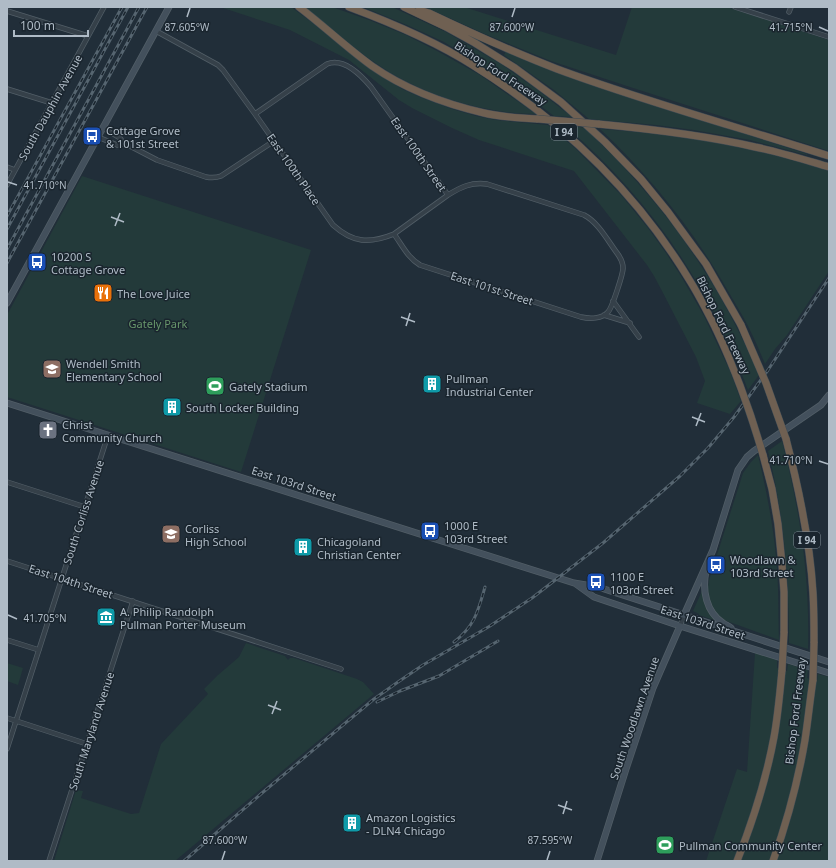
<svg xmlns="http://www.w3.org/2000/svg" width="836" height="868" font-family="'Noto Sans',sans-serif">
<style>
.green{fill:#233a3a}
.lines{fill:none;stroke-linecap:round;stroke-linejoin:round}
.street-casing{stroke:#525e67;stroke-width:5.5}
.secondary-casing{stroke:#525e67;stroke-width:7}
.highway-casing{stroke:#3f4b54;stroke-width:8}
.street{stroke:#354049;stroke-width:4}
.secondary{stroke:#43505c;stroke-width:5.5}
.highway{stroke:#6f6052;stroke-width:7}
.rail-casing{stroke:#566570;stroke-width:3}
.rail{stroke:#1a252e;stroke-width:1.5;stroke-dasharray:4.5;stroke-linecap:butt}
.highway-bridge-casing{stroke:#3f4b54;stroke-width:8;stroke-linecap:butt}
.highway-bridge{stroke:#6f6052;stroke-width:7}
.ticks{fill:none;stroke:#afbbc6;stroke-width:1.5}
.labels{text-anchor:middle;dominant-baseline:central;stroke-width:3;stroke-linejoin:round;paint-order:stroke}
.shield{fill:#1a252e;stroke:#828e98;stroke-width:1}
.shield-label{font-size:10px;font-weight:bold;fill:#afbbc6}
.street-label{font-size:11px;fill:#afbbc6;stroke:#1a252e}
.poi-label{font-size:11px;fill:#afbbc6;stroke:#1a252e;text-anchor:start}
.park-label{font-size:11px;fill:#67966b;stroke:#1a252e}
.ticks-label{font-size:10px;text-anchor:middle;fill:#afbbc6;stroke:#1a252e;stroke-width:3;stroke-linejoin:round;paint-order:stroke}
</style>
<rect width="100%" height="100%" fill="#212e39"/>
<path class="green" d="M 220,7 L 291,7 L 310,21 L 361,62 L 374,71 L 402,89 L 420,97 L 452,109 L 476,116 L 496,120 L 548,125 L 576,149 L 622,196 L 648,228 L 666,253 L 681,276 L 704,316 L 730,371 L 741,401 L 730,414 L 697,403 L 705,381 L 696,357 L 662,291 L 654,276 L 647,265 L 574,171 L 479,140 L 452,128 L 412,108 L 399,100 L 349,60 L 290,30 Z
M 305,7 L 332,7 L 369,20 L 406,35 L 439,52 L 480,75 L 536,114 C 524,114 511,113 499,111 C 456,104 413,89 377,64 C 351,47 329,26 305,7 Z
M 363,7 L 392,7 L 446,32 L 501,64 L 535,88 L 572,117 L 554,116 L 505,79 L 462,53 L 444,42 L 407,25 Z
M 425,7 L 464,7 L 616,55 L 632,7 L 727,7 L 829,40 L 829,151 L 630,87 L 551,61 L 485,34 Z
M 506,51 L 688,115 L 807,154 L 807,155 L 750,140 L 694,130 L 656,125 L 589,119 L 554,90 L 504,55 Z
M 566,127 C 570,127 580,126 584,128 C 586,129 589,132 591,134 C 599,143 609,151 617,160 C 678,224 724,293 759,375 L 748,390 C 734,353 717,315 696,281 C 662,223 617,170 566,127 Z
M 600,129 C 630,131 660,134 689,138 C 736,145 783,156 829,171 L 829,271 L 787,335 L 775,349 L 765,364 C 760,352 755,340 749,328 C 743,316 735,303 728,291 C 694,231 651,177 600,129 Z
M 82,176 L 311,250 L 241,472 L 7,397 L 7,315 Z
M 782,441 C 800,511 810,576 808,649 L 789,643 C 789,577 784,515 768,451 Z
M 758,455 C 766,489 773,523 776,557 C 779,585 778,612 779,640 L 721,619 L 714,611 L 709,602 L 707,592 L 709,580 L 743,473 L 751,462 Z
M 702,591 L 703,591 L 714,620 L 699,615 L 699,614 L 693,611 Z
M 246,643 L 285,656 L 288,660 L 290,658 L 294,658 L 357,679 L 363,682 L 374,694 L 175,861 L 54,861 L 76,790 L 83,791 L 81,798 L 131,814 L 139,813 L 161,744 L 208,694 L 204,689 L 218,675 L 239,657 Z
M 755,653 L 777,660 L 777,668 L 787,671 L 788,664 L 808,670 L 807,678 L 817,681 L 818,674 L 829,677 L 829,861 L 706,861 L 737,769 L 747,772 Z
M 7,663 L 23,668 L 18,685 L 7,681 Z"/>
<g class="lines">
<g class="street-casing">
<path id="street" d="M 735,7 L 829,37
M 7,11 L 88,36
M 789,12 L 791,7
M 156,31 L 218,65 L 223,70 L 255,114 L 333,225 C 353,243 369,244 394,234 L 448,195
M 7,89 L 52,103
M 255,114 L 327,64 C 344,57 361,75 371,87 L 448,195 C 461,187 471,182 487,184 L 584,215 C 598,222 608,241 617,253 C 620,257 623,262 623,268 C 623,274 612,308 608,312 C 602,319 590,319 581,317 L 420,265 C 408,258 402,245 394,234
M 103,128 L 120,138 L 124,144
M 98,137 L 117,145 L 124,144 L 130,146 L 157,160 L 206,177 C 212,178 216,178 221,176 L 274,141
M 7,167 L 15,170
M 7,185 L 104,7
M 613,301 L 639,337
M 604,315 L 630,323
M 7,482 L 85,507
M 7,561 L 341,669
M 680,626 L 684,615
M 7,640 L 39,650
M 7,718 L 87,744
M 7,749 L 108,435
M 49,861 L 133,601"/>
</g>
<g class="secondary-casing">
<path id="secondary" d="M 7,303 L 169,7
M 7,403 L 574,583 L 598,587 L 829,662
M 706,571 C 702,590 706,612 723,623 C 725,625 729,626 731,628
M 576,584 L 594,597 L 680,626 L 829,673
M 684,615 L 713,550 L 738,470 L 747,457 L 754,451 L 821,405 L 829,395
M 597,861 L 626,769 L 653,688 L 680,626"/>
</g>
<g class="highway-casing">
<path id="highway" d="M 299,7 C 324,26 347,48 372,66 C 405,89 445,104 484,113 C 501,117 520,118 538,119
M 349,7 C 392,23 435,41 474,66 C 562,121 637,193 690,281 C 700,297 708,313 716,329
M 404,7 L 446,27 L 475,43 L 515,68 L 561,102 L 605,142 L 641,179 L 668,212 L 706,264 L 741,325
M 419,10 L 429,13 C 471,33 513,52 557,69 C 646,102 738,127 829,156
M 598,124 C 651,129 704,135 755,147 C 780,152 805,160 829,167
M 786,439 C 799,489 810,541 813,593 C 814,610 814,626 814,643
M 763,455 L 772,489 L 778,524 L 782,564 L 784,592 L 784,633
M 737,861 C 753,821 766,780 774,737 C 778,715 780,692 782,670
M 773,861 C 787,822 798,781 805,740 C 808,720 810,700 813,680"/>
</g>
<use href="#street" class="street"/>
<use href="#secondary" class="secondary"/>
<use href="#highway" class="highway"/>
<g class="rail-casing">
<path id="rail" d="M 7,216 L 122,7
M 7,229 L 128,7
M 7,249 L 139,7
M 7,263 L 147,7
M 454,642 C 475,626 478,611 485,587
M 377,702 L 400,691 L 439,676 L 498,641
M 184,861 L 262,793 L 374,699 L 398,682 L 423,665 L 490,626 L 532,598 L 603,543 L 680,476 L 708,448 L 734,417 L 768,370 L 829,278"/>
</g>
<use href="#rail" class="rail"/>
<g class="highway-bridge-casing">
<path id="highway-bridge" d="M 538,119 L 598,124
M 741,325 L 766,383 L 786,439
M 716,329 C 736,371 750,410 763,455
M 782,670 L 784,633
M 813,680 L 814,643"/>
</g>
<use href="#highway-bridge" class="highway-bridge"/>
</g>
<path class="ticks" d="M 187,17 L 190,8M 512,17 L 515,8M 819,27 L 828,31M 8,182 L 17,185M 111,217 L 124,222M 115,226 L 120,213M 401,317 L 415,322M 406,326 L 410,313M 692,417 L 705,422M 696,426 L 701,413M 819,461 L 828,464M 8,615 L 17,619M 268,705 L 281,710M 272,714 L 277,701M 558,805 L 572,810M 563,814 L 567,801M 222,860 L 225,851M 547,860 L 550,851"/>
<defs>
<g id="bus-square" transform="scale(1)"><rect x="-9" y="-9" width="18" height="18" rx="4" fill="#1a4fb4" stroke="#1a252e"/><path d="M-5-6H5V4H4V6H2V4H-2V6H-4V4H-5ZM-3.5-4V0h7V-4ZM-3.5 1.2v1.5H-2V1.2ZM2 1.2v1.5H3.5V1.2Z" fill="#fff"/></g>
<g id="restaurant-square" transform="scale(1)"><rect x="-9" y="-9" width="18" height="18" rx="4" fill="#e8710a" stroke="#1a252e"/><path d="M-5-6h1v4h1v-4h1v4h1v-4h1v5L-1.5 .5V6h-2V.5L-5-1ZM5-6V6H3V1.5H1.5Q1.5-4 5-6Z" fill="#fff"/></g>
<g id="school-square" transform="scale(1)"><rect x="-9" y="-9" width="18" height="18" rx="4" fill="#8d6e63" stroke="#1a252e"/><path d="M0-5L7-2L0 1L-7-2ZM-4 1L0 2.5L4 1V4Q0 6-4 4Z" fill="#fff"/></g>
<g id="building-square" transform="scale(1)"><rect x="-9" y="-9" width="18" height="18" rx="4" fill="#0f9aa8" stroke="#1a252e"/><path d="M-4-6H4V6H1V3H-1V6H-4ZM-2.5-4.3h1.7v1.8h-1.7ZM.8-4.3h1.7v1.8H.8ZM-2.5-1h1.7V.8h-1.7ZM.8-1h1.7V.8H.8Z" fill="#fff"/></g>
<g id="stadium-square" transform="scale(1)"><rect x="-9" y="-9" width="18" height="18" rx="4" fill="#2e9e5b" stroke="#1a252e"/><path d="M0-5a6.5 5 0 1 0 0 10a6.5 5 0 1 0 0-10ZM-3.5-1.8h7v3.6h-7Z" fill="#fff"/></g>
<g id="church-square" transform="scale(1)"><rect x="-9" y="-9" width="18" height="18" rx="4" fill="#6b7280" stroke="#1a252e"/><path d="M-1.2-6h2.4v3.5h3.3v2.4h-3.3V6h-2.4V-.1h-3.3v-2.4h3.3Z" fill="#fff"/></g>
<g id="museum-square" transform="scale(1)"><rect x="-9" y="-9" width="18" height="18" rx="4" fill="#0f9aa8" stroke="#1a252e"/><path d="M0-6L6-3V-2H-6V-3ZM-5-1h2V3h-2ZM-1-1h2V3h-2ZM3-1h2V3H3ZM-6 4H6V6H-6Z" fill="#fff"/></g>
</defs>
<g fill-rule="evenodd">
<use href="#bus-square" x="92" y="136"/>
<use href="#bus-square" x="37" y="262"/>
<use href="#restaurant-square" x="103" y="293"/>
<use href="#school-square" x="52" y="369"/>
<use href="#building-square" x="432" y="384"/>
<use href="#stadium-square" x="215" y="386"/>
<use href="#building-square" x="172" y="407"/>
<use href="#church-square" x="48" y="430"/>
<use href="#bus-square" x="430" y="531"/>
<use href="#school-square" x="171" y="534"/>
<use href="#building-square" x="303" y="547"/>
<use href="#bus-square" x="716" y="565"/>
<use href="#bus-square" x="596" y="582"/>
<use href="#museum-square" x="106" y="617"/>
<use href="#building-square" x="352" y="823"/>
<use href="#stadium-square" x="665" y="845"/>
</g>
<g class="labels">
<g class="shield">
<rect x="551" y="124" width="26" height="16" rx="3"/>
<rect x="794" y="532" width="26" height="16" rx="3"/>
</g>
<g class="shield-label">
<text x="564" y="132">I 94</text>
<text x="807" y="540">I 94</text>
</g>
<g class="street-label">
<text transform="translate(501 73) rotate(33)">Bishop Ford Freeway</text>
<text transform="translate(50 107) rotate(-61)">South Dauphin Avenue</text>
<text transform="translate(419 154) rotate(55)">East 100th Street</text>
<text transform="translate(294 169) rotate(55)">East 100th Place</text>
<text transform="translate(492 288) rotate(18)">East 101st Street</text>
<text transform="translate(724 325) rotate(64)">Bishop Ford Freeway</text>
<text transform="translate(294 483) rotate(18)">East 103rd Street</text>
<text transform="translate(83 512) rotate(-72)">South Corliss Avenue</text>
<text transform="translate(71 581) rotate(18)">East 104th Street</text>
<text transform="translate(703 622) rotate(18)">East 103rd Street</text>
<text transform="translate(795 711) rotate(-83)">Bishop Ford Freeway</text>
<text transform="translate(634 718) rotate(-71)">South Woodlawn Avenue</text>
<text transform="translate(91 731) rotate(-72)">South Maryland Avenue</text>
</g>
<g class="poi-label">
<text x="106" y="130">Cottage Grove<tspan x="106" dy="13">&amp; 101st Street</tspan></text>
<text x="51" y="256">10200 S<tspan x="51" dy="13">Cottage Grove</tspan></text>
<text x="117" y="293">The Love Juice</text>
<text x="66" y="363">Wendell Smith<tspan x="66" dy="13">Elementary School</tspan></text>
<text x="446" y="378">Pullman<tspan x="446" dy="13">Industrial Center</tspan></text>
<text x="229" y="386">Gately Stadium</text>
<text x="186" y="407">South Locker Building</text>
<text x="62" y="424">Christ<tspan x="62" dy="13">Community Church</tspan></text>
<text x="444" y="525">1000 E<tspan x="444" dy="13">103rd Street</tspan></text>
<text x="185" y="528">Corliss<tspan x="185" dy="13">High School</tspan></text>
<text x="317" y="541">Chicagoland<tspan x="317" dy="13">Christian Center</tspan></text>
<text x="730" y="559">Woodlawn &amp;<tspan x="730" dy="13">103rd Street</tspan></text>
<text x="610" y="576">1100 E<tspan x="610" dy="13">103rd Street</tspan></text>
<text x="120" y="611">A. Philip Randolph<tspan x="120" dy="13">Pullman Porter Museum</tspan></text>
<text x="366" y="817">Amazon Logistics<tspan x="366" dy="13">- DLN4 Chicago</tspan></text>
<text x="679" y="845">Pullman Community Center</text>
</g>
<g class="park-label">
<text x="158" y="323">Gately Park</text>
</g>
</g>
<g class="ticks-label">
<text x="791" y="31">41.715°N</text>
<text x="187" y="31">87.605°W</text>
<text x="512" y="31">87.600°W</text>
<text x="45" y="189">41.710°N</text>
<text x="791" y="464">41.710°N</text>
<text x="45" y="622">41.705°N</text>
<text x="225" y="844">87.600°W</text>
<text x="550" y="844">87.595°W</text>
</g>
<rect width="836" height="868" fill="none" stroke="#afbbc6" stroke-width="16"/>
<path d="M14 30v6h74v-6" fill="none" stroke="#afbbc6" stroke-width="2"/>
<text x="20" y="30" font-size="12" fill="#afbbc6" stroke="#1a252e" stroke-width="3" paint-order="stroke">100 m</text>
</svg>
